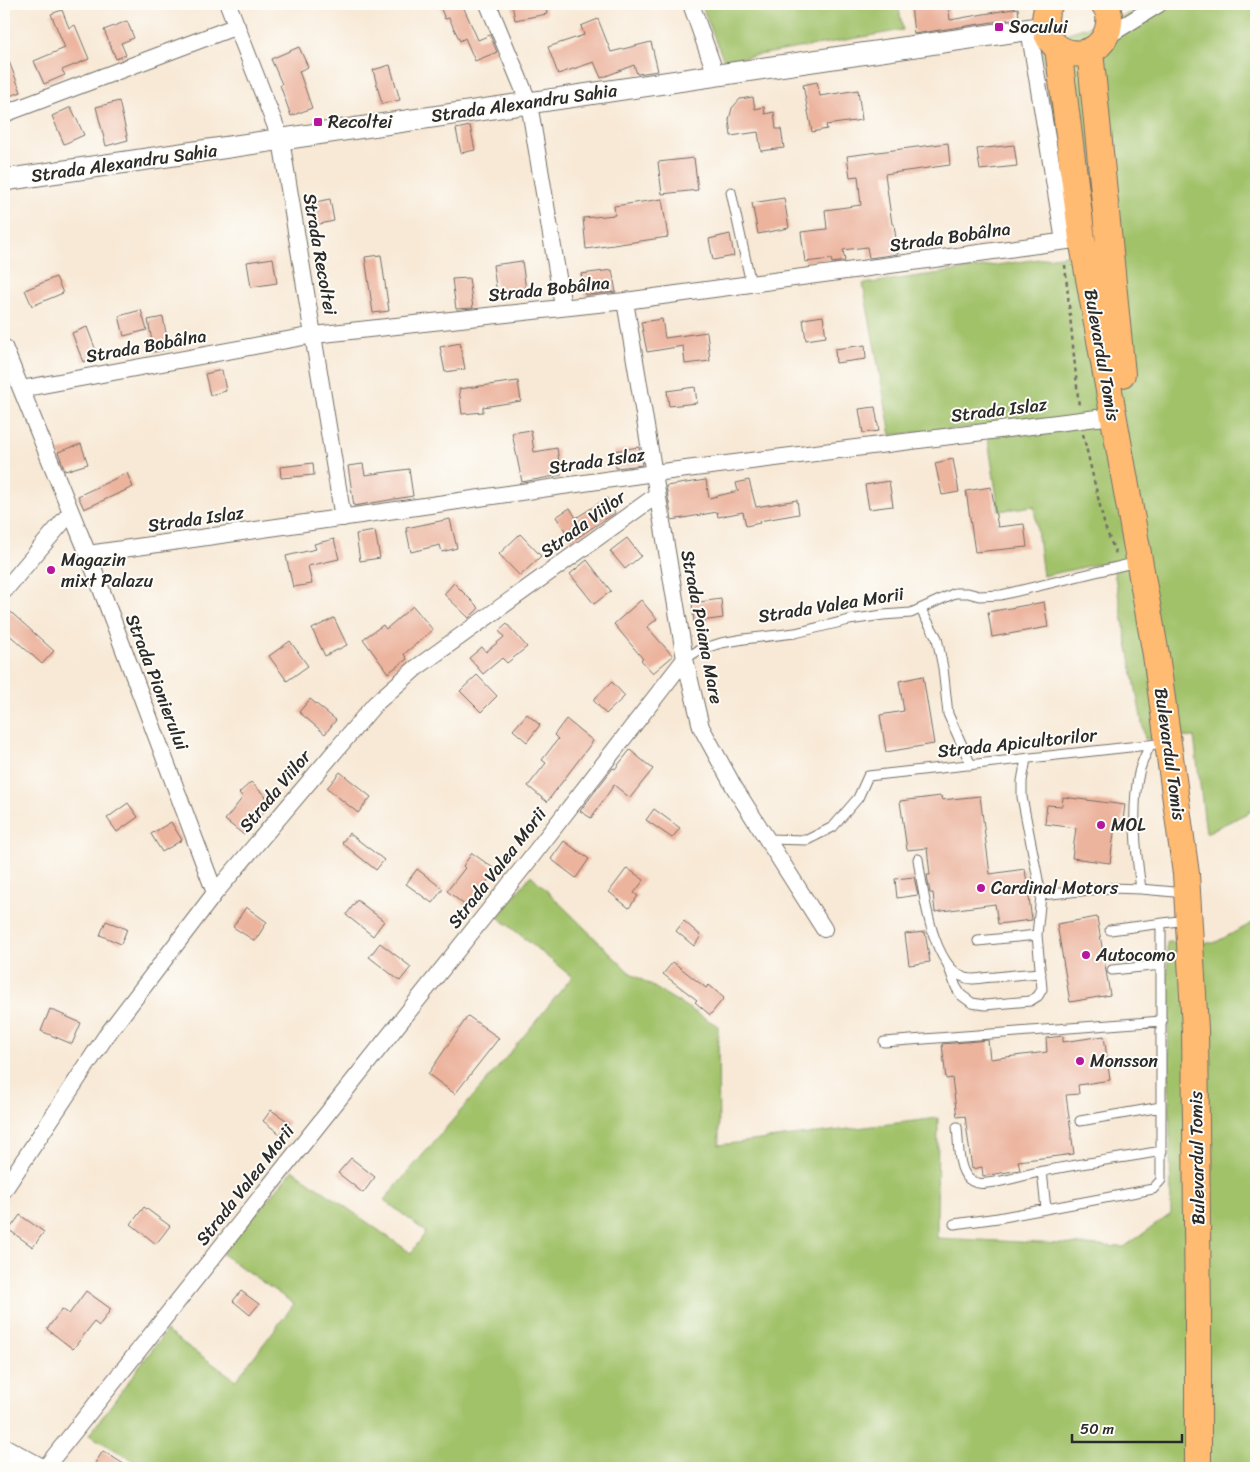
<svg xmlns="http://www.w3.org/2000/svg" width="1260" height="1472" font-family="Sriracha,sans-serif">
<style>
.green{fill:#a2c26a;stroke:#66764a}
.building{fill:#ecb39d}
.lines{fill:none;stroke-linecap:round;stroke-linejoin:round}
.service-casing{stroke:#736e67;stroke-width:11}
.minor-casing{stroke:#736e67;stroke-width:18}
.tertiary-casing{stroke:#736e67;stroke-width:23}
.primary-casing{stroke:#736e67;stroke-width:28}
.path{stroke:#736e67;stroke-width:2.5;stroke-dasharray:4 4;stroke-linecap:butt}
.service{stroke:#fff;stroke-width:9}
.minor{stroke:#fff;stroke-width:16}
.tertiary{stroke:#fff;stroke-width:21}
.primary{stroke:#ffbb71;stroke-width:26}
.poi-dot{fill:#b5179e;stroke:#fdfcf7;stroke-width:2}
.labels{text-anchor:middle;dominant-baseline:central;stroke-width:4;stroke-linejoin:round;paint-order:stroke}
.poi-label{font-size:18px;fill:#2b2b2b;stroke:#fdfcf7;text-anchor:start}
.street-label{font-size:18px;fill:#2b2b2b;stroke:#fdfcf7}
</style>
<rect width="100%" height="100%" fill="#fdfcf7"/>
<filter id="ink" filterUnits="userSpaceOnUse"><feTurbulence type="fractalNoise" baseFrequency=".02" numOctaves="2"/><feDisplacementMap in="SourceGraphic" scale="10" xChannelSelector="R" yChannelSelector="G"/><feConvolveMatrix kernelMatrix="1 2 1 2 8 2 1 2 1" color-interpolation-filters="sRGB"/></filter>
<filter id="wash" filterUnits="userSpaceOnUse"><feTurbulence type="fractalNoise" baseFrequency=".0096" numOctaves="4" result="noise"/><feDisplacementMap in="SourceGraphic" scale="20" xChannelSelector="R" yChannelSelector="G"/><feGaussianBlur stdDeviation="1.12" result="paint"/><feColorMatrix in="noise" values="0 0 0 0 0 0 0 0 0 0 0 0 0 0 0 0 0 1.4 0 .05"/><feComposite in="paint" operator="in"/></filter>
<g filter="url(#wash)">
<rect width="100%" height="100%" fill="#f8e9d6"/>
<path class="green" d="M 701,4 L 898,4 L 903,30 L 724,61 Z
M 1159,4 L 1256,4 L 1256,809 L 1206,833 L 1194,737 L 1145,739 L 1112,561 L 1043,576 L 1034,506 L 999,511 L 986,426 L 891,435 L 863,284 L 1074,254 L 1040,42 Z
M 531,875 L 629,972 L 718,1026 L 719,1145 L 938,1118 L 937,1238 L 1124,1247 L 1171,1214 L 1167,942 L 1214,943 L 1256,921 L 1256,1468 L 147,1468 L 89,1435 L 166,1331 L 236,1380 L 294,1304 L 222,1254 L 293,1170 L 411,1253 L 426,1232 L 384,1200 L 500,1065 L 572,977 L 498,917 Z"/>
<g id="blocks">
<path class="building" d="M 439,4 L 462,4 L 478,40 L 490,35 L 497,52 L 475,61 L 465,38 L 460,41 L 449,18 L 445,19 Z
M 512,4 L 545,4 L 547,14 L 515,20 Z
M 921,4 L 948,4 L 950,20 L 1018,8 L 1019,18 L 914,34 L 911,5 Z
M 62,10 L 69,28 L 75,25 L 89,59 L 62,70 L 65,75 L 44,84 L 34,61 L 65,48 L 51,14 Z
M 598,19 L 611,52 L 651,42 L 658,71 L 637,74 L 634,65 L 601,78 L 594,62 L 558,74 L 548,47 L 584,35 L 581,26 Z
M 127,21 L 134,38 L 121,43 L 126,55 L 116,59 L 104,30 Z
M 299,47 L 308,67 L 299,71 L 312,108 L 291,116 L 280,85 L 282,84 L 271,59 Z
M 4,49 L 21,92 L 4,98 Z
M 390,65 L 400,100 L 382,104 L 373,70 Z
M 817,82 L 820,96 L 858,90 L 862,120 L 826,125 L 827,129 L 812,132 L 803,85 Z
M 753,97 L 755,109 L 764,107 L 765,114 L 774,112 L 776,129 L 781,129 L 784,148 L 761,151 L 758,132 L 731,136 L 729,120 L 732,108 L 740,99 Z
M 119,101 L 128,140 L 106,146 L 96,107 Z
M 71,107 L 84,135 L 64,144 L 52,116 Z
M 470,126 L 475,150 L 461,153 L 456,129 Z
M 948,143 L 950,165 L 885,174 L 892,224 L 894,224 L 898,254 L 869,258 L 867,247 L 843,250 L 845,261 L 832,263 L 831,259 L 805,262 L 801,232 L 827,229 L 825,210 L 861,205 L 858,176 L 850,177 L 847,156 Z
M 1014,145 L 1017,166 L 980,170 L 977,149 Z
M 694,158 L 698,190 L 662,194 L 658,162 Z
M 784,198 L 789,228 L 758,234 L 752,203 Z
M 330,199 L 334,221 L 315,225 L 311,203 Z
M 662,199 L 668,237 L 586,249 L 583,218 L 615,215 L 614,206 Z
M 730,234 L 734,256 L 713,260 L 709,239 Z
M 381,255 L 389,311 L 373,313 L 365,257 Z
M 273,258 L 277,283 L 251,287 L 247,262 Z
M 522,261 L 526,290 L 497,294 L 493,265 Z
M 612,270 L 616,292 L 585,295 L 581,274 Z
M 56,277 L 63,293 L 32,306 L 25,290 Z
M 469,278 L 473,308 L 456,309 L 452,279 Z
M 141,310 L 147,330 L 124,336 L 119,316 Z
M 823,316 L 826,337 L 806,340 L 803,319 Z
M 163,317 L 169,349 L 154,352 L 148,320 Z
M 662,319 L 665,338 L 707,332 L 710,361 L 685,364 L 683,346 L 647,352 L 641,322 Z
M 87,327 L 98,356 L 83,362 L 72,333 Z
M 460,343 L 465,369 L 445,372 L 440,347 Z
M 865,345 L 866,359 L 836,363 L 835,349 Z
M 222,370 L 226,391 L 210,395 L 205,374 Z
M 518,381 L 521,401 L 483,407 L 483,412 L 462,414 L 459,389 Z
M 695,387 L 697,403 L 669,406 L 667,391 Z
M 875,407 L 879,431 L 863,433 L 859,409 Z
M 531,430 L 534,452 L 557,448 L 561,475 L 522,482 L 512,433 Z
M 81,444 L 88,464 L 65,471 L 58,452 Z
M 639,447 L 642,465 L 616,468 L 614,451 Z
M 953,459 L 959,492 L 942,495 L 935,463 Z
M 313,463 L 314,475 L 281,478 L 280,467 Z
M 363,464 L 365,475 L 409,469 L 413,496 L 354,506 L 348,466 Z
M 127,473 L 133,487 L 84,509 L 78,496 Z
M 706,480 L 709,498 L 738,491 L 736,483 L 749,480 L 756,507 L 797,500 L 799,514 L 759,521 L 760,523 L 746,526 L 743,512 L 718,517 L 717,512 L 672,520 L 666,486 Z
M 889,481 L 893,506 L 869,509 L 865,485 Z
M 991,487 L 998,527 L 1024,524 L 1027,547 L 975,552 L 966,491 Z
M 607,498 L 615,513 L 572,541 L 556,517 L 570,508 L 576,518 Z
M 450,519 L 457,548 L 442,552 L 440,545 L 411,552 L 406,528 Z
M 375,531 L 380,558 L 360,561 L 356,534 Z
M 520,534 L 541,556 L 520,576 L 499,554 Z
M 627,538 L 641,556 L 625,569 L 610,551 Z
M 334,539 L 339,559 L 308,566 L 312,584 L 293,587 L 286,556 L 316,549 L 314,544 Z
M 587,560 L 611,591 L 594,604 L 570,574 Z
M 454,583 L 479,608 L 469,618 L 444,594 Z
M 721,599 L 723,618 L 694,622 L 692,603 Z
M 641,600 L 657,619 L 647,627 L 673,656 L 653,673 L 641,660 L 643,659 L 614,624 Z
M 1044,602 L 1048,627 L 992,637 L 988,612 Z
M 4,606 L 54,651 L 42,664 L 4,630 Z
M 413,606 L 433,630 L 404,654 L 407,659 L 388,673 L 363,639 L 383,625 L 386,629 Z
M 334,618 L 347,645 L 325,656 L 312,629 Z
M 507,624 L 527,647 L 507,663 L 502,658 L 483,674 L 469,658 L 482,647 L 486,652 L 504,637 L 499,631 Z
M 290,641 L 308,666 L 287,681 L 269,656 Z
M 477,675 L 497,696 L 481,712 L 460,691 Z
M 923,676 L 934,744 L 886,752 L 880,715 L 904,711 L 899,681 Z
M 612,682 L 625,696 L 606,714 L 593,700 Z
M 310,699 L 336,720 L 325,734 L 299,712 Z
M 527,714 L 540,725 L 527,742 L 513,730 Z
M 566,719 L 593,741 L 547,802 L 528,786 L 546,763 L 542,760 L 558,739 L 554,735 Z
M 630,750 L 653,769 L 630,798 L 614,785 L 591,818 L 580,811 L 613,768 L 615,769 Z
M 340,772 L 371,797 L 358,813 L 327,788 Z
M 251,782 L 272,803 L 244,835 L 225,820 L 243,797 L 239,793 Z
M 941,796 L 942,800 L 980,796 L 990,874 L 1025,869 L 1032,920 L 998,924 L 995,904 L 935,912 L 933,893 L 930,893 L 927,875 L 930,875 L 927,848 L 907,850 L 900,801 Z
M 1063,797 L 1125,805 L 1122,827 L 1115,826 L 1110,863 L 1072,858 L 1076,828 L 1045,824 L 1047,805 L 1062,806 Z
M 128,803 L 138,817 L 117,832 L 107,818 Z
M 654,809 L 680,828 L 672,838 L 646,820 Z
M 171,822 L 182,840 L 162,852 L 151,834 Z
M 349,833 L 384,860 L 376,870 L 342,843 Z
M 564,841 L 589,859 L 576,878 L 551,859 Z
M 472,853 L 496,870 L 467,907 L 447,891 L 465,868 L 463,866 Z
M 627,868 L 644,880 L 634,893 L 638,896 L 629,908 L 609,892 Z
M 417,869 L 443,889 L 432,903 L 406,884 Z
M 914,877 L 918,895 L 897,898 L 895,879 Z
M 357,900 L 384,921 L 373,936 L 346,915 Z
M 246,907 L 267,922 L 255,941 L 233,927 Z
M 1097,917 L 1110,995 L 1070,1002 L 1057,924 Z
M 106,921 L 127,929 L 121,944 L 100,935 Z
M 684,921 L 701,936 L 694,946 L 676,931 Z
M 925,932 L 930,962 L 909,965 L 905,934 Z
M 380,943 L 411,967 L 400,981 L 369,957 Z
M 673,962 L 706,988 L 709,985 L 724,998 L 710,1015 L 695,1002 L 697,1000 L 663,974 Z
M 50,1009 L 81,1023 L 72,1044 L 41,1031 Z
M 468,1016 L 499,1038 L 455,1094 L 428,1074 Z
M 1063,1036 L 1063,1042 L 1104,1036 L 1110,1080 L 1078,1085 L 1079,1094 L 1066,1095 L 1074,1154 L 1018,1161 L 1020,1170 L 983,1176 L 982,1167 L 972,1169 L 965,1116 L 957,1117 L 952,1078 L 946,1079 L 942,1044 L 988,1040 L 990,1059 L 1047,1052 L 1046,1038 Z
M 271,1110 L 289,1122 L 280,1134 L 263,1121 Z
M 351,1158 L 375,1177 L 363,1193 L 338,1173 Z
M 144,1207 L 170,1226 L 156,1244 L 131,1224 Z
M 20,1215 L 44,1232 L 33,1247 L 9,1230 Z
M 86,1291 L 111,1309 L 99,1326 L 94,1322 L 73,1349 L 47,1329 L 62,1309 L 69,1314 Z
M 241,1291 L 259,1304 L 250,1315 L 233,1301 Z
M 103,1451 L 130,1468 L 92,1468 Z"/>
</g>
</g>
<g filter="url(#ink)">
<use href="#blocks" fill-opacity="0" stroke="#736e67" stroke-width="1"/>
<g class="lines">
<g class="service-casing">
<path id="service" d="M 731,192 L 751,284
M 921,610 L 937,638 L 943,668 L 948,714 L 971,765
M 685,659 L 699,650 L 721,643 L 744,639 L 795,633 L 849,620 L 883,615 L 911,613 L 955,593 L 968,593 L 979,596 L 1001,595 L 1137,562
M 767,839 L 807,840 L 833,827 L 858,798 L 868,776 L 1166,743
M 918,859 C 923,889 932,977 972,979 C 979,979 987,977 995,977 C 1010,975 1026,974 1041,973
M 1141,889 C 1136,853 1131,808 1139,773 C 1141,763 1146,754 1150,745
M 1041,895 L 1110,888 L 1141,889 L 1186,893
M 1110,930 L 1186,920
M 978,941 L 1037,935
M 948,965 L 956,987 L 961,995 L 972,1003 L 985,1005 L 1030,1001 L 1038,996 L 1042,989 L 1037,935 L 1041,895 L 1022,797 L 1022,781 L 1026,759
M 1112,970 L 1162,965
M 884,1042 L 1162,1021
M 1080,1121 L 1161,1107
M 957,1127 C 959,1142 957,1168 969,1179 C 974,1183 981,1184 987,1183 C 1007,1182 1025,1174 1044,1171 C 1083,1163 1122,1158 1162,1151
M 1042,1171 L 1046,1209
M 954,1224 L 998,1218 L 1153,1189 L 1161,1180 L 1161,925"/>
</g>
<g class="minor-casing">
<path id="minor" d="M 228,4 L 281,140 L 343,518
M 488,4 L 529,103 L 563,307
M 691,4 L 716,75
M 1029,29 L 1064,241
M 1106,37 L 1159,4
M 4,114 L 237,26
M 625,301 L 685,659 L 701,727 L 734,787 L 824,929
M 4,347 L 88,554 L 215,893
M 21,389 L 314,335 L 625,301 L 1082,239
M 88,554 L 654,473 L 1113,416
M 4,591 L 71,512
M 4,1190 L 106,1036 L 215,893 L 375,704 L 416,668 L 657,495
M 45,1468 L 529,860 L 685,659"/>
</g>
<g class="tertiary-casing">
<path id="tertiary" d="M 4,180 L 1045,27
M 4,1449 L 39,1468"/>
</g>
<g class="primary-casing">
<path id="primary" d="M 1050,4 C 1046,9 1045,15 1045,22 C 1045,59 1098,66 1108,29 C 1110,21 1110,11 1104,4
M 1058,48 L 1082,239 L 1156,655 L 1186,874 L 1195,1029 L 1198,1316 L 1198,1468
M 1090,51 L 1122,374"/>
</g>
<path class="path" d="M 1065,265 L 1079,407
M 1083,434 L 1105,527 L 1116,554"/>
<use href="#service" class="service"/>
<use href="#minor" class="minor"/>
<use href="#tertiary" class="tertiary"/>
<use href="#primary" class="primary"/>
</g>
</g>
<g class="poi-dot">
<rect x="994" y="22" width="10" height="10" rx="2.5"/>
<rect x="313" y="117" width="10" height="10" rx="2.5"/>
<circle cx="51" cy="570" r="5"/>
<circle cx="1101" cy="825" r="5"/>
<circle cx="981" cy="888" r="5"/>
<circle cx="1086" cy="955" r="5"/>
<circle cx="1080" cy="1061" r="5"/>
</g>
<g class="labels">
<g class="poi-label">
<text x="1009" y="27">Socului</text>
<text x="328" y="122">Recoltei</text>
<text x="61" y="560">Magazin<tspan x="61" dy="21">mixt Palazu</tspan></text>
<text x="1111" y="825">MOL</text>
<text x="991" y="888">Cardinal Motors</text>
<text x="1096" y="955">Autocomo</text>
<text x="1090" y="1061">Monsson</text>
</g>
<g class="street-label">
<text transform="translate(524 103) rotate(-8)">Strada Alexandru Sahia</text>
<text transform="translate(124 163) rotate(-8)">Strada Alexandru Sahia</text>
<text transform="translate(950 237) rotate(-8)">Strada Bobâlna</text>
<text transform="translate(320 254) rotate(80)">Strada Recoltei</text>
<text transform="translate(549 289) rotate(-6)">Strada Bobâlna</text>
<text transform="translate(146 346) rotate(-10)">Strada Bobâlna</text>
<text transform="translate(1102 355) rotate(80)">Bulevardul Tomis</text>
<text transform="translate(999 410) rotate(-7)">Strada Islaz</text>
<text transform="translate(597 461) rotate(-8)">Strada Islaz</text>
<text transform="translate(196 519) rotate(-8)">Strada Islaz</text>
<text transform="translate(583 524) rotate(-36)">Strada Viilor</text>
<text transform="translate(831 605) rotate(-9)">Strada Valea Morii</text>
<text transform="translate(702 627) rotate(79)">Strada Poiana Mare</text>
<text transform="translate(157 682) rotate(69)">Strada Pionierului</text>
<text transform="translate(1017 743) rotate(-6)">Strada Apicultorilor</text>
<text transform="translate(1170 754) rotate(82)">Bulevardul Tomis</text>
<text transform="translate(275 791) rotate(-50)">Strada Viilor</text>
<text transform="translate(497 868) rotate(-52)">Strada Valea Morii</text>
<text transform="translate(1197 1158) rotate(-91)">Bulevardul Tomis</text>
<text transform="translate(245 1185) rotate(-52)">Strada Valea Morii</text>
</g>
</g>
<rect width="1260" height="1472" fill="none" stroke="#fdfcf7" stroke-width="20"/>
<path d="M1072 1434v8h110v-8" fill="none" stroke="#2b2b2b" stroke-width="2.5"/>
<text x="1080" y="1434" font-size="15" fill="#2b2b2b" stroke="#fdfcf7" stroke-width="4" paint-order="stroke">50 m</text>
</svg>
